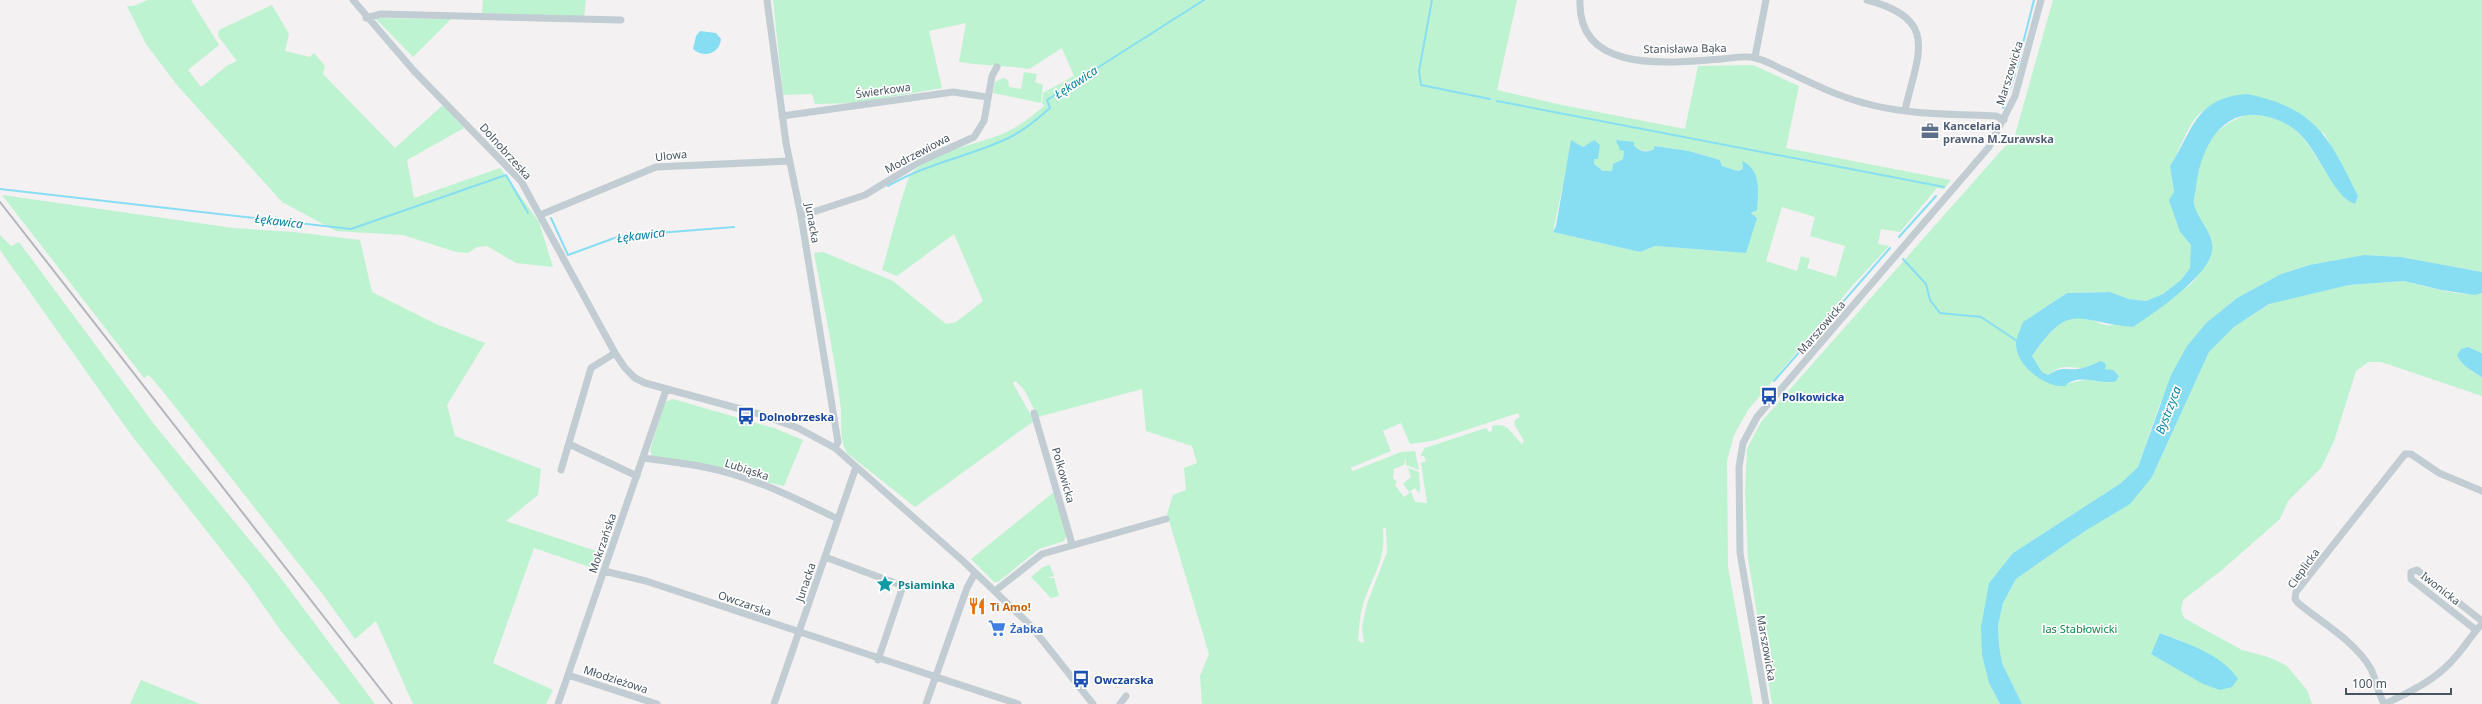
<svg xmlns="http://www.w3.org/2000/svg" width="2482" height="704" font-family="'Noto Sans',sans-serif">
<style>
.green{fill:#bdf3d1;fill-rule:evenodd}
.water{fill:#87def3}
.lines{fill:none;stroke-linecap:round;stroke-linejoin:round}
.stream{stroke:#87def3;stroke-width:2}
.minor{stroke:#c1ccd3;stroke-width:7}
.rail{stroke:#b3b6bc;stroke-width:2}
.labels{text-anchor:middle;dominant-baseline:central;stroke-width:3.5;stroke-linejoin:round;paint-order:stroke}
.street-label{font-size:11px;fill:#475560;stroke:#fff}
.service-label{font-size:11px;font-weight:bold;fill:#4e5e75;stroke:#fff;text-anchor:start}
.transit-label{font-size:11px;font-weight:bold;fill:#164399;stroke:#fff;text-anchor:start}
.culture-label{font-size:11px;font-weight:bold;fill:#0d838f;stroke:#fff;text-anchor:start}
.food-label{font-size:11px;font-weight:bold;fill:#c56008;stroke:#fff;text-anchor:start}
.shop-label{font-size:11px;font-weight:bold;fill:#366cbe;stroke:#fff;text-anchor:start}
.park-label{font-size:11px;fill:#11884b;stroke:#fff}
.water-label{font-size:12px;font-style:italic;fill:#04819f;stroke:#fff}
</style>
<rect width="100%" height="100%" fill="#f3f1f1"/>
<path class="green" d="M 148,0 L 191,0 L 219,45 L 188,70 L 201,87 L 228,65 L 237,61 L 218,36 L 219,30 L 272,5 L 289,34 L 285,51 L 310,57 L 314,53 L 325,66 L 323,74 L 395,148 L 443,105 L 464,128 L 407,160 L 414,198 L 500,168 L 539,222 L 553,267 L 516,263 L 487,246 L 477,247 L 468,253 L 456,252 L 403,235 L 336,231 L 282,202 L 177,85 L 146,44 L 127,6 L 133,6 Z
M 483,0 L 586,0 L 584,17 L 482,13 Z
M 773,0 L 1517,0 L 1497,90 L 1562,105 L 1685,129 L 1698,66 L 1753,65 L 1799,86 L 1786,148 L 1951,180 L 1944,189 L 1937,188 L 1900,232 L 1881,229 L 1878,244 L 1889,246 L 1853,285 L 1748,410 L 1734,435 L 1727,461 L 1728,567 L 1753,704 L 1202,704 L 1200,676 L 1209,654 L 1167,514 L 1173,495 L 1186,490 L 1184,468 L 1197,463 L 1192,446 L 1146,431 L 1142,389 L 1038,417 L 1025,391 L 1016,381 L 1013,383 L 1034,421 L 915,507 L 847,453 C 838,437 843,419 840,402 C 834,352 823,302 814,253 L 823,252 L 893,281 L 946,324 L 956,322 L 983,301 L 954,234 L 897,276 L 882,270 C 887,255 905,181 911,174 C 929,152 972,146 997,136 C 1016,129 1030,118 1045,105 L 1042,104 L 1043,93 L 1074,76 L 1062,48 L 1029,69 C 1005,65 983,66 959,62 L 966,23 L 929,31 L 942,88 L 855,103 L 815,104 L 812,94 L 783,95 ZM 1616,140 C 1631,140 1639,156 1654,149 L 1654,146 L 1689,151 L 1720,160 L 1722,166 L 1738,171 L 1743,169 L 1742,162 L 1753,211 L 1746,253 L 1655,246 L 1640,252 L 1553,232 L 1572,141 L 1583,147 L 1594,141 L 1598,159 L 1594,159 L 1594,164 L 1603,171 L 1612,171 L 1613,164 L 1623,159 L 1624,151 ZM 1782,207 L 1815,217 L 1810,236 L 1845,246 L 1836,277 L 1807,268 L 1810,259 L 1801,256 L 1797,271 L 1766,261 ZM 1518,413 L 1520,417 L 1515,420 L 1514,424 L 1524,441 L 1522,444 C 1512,435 1508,421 1492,426 L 1492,431 L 1489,432 L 1486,428 L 1425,448 L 1421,454 L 1421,456 L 1424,456 L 1426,461 L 1421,463 L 1427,503 L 1415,502 L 1411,492 L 1404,497 L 1395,485 L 1397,482 L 1393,478 L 1394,469 L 1404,465 L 1406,458 L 1406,465 L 1419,470 L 1415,451 L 1401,452 L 1353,471 L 1350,468 L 1391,451 L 1383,431 L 1401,423 L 1410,444 L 1432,441 ZM 1383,528 L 1386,528 L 1387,552 L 1367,604 L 1362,627 L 1364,643 L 1358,641 C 1359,628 1360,613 1364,601 C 1374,573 1386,559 1383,528 Z
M 2053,0 L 2482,0 L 2482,272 L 2401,257 L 2364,255 L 2337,260 L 2308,265 L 2281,274 L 2237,298 L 2206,323 L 2187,346 L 2159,406 L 2138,467 L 2121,483 L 2013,553 L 1989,583 L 1989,683 L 2000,704 L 1772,704 L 1748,559 L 1745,493 L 1747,449 L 1761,422 L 2015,135 ZM 2216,102 L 2324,133 L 2358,196 L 2355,204 C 2344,200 2341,194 2334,184 C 2309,150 2300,114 2249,114 C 2244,115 2239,118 2235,120 C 2204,133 2195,171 2194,202 C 2194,222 2221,236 2209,257 C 2204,266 2198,277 2191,284 C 2178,295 2129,321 2113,325 C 2105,327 2095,321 2087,318 C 2061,312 2045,338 2032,356 L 2042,372 L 2048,375 C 2051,373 2056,369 2059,368 C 2071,364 2083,373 2097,363 L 2104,369 L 2111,383 L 2088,379 L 2058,386 L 2023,361 L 2023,322 L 2067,293 L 2110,292 L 2129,299 L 2146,301 L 2164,294 L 2181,280 L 2190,268 L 2192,255 L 2191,245 L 2180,232 L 2170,166 C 2180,150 2185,130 2198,115 C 2203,110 2211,106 2216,102 Z
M 375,18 L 451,19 L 413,57 Z
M 1024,72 L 1037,74 L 1035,82 L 1043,85 L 1041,103 L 993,93 L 995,82 L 1003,78 L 1008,80 L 1009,87 L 1021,89 Z
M 2,195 L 233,228 L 294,232 L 360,240 L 372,292 L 436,324 L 485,343 L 447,405 L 455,436 L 541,469 L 538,495 L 506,521 L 602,553 L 596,569 L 534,548 L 493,663 L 553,690 L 546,704 L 413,704 L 376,621 L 355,639 L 324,596 L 165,394 L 149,375 L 144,378 Z
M 0,235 L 11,246 L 19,242 L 157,428 L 277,573 L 375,704 L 340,704 L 281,631 L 249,585 L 132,436 L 0,250 Z
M 2404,281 C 2428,287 2457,297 2482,293 L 2482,353 L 2468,347 L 2471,371 L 2482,377 L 2482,396 L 2381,362 L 2368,362 L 2356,371 L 2334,441 L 2321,468 L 2288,501 L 2280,519 L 2222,570 L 2183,600 L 2181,609 L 2184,618 L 2242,650 L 2268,657 L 2286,665 L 2307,690 L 2312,704 L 2022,704 L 2002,663 L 1999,645 L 1998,626 L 2003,603 L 2016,579 L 2085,531 L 2152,477 L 2209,352 L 2234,327 L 2271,303 L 2349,285 ZM 2161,633 L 2182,641 L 2217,660 L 2151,654 Z
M 673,399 L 774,428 L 803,440 L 784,486 L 652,456 L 650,450 L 665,402 Z
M 1408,468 L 1419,472 L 1420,490 L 1419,493 L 1415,488 L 1409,492 L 1403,484 L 1411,477 Z
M 1054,492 L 1067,535 L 1064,541 L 1039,549 L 998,582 L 994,582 L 971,559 Z
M 1050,565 L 1054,576 L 1046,578 L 1054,578 L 1059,596 L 1051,598 L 1031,577 L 1043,567 Z
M 141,680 L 200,704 L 130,704 Z"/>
<path class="water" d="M 700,31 L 716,33 L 721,39 C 720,53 704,59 693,49 L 696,36 Z
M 2247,94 C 2316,108 2329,137 2358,196 L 2355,204 C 2344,200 2341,194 2334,185 C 2313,154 2305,124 2264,116 C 2220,107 2200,151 2196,187 C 2196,192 2193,199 2194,204 C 2198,221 2215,234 2212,251 C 2208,277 2154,313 2133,327 C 2075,322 2071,300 2032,356 L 2042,372 L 2048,375 C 2062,366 2063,370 2077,369 C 2087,368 2093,364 2101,361 L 2106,364 L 2105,369 L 2113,370 L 2119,376 L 2116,381 C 2102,386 2079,372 2065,386 C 2045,388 2015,365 2016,343 C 2017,336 2021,328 2023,322 L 2067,293 L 2110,292 L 2129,299 L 2146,301 L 2163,294 L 2181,280 L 2190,268 L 2191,245 L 2180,232 L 2169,200 L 2174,192 L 2170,166 C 2194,129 2195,98 2247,94 Z
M 1571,140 L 1583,147 L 1594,140 L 1600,145 L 1598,159 L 1594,159 L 1594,164 L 1603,171 L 1612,171 L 1613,164 L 1623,159 L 1624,151 L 1620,150 L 1616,140 L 1634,142 L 1634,146 C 1641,152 1647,153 1654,149 L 1654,146 L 1689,151 L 1720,160 L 1722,166 L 1738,171 L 1743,169 L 1742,161 C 1762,170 1758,192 1757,210 L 1751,213 L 1757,218 L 1746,253 L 1655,246 L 1640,252 L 1553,232 L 1556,226 Z
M 2364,255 L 2401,257 L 2482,272 L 2482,293 L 2475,295 L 2441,290 L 2404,281 L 2349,285 L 2269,304 L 2234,327 L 2209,352 L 2152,477 L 2130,504 L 2085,531 L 2016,579 L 2003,603 L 1998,626 L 1999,645 L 2002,663 L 2022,704 L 2000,704 L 1989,683 L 1982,655 L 1981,627 L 1989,583 L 2013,553 L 2121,483 L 2138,467 L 2171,375 L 2187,346 L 2206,323 L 2237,298 L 2281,274 L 2309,265 Z
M 2468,347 L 2482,353 L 2482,377 C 2473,372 2461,365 2457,355 L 2461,349 Z
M 2160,633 C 2186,643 2223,655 2238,679 L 2232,687 L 2220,690 L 2203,684 L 2151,654 Z"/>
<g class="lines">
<path class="stream" d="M 1432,0 L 1419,71 L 1421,85 L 1490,99
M 2017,67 L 2034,0
M 1497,101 L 1944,187
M 2003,108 L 2015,74
M 888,186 C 924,165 965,157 1002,141 C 1021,133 1035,121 1050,108 L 1047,100 L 1204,0
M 0,189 L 351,229 L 506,175 L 528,213
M 551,218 L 568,255 L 620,236 L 734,227
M 1899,237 L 1936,196
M 1903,259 L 1926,284 L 1930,300 L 1940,313 L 1981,317 L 2017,341
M 1774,381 L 1890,248"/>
<path class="minor" d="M 353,0 L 414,71 L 521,181 L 615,353 L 625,368 L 635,378 L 645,383 L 759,414 L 798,428 L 835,448 L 963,561 L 1031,626 L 1093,704
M 767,0 L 786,143 L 801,216 L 838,442 L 835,448
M 1580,0 C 1577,76 1673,62 1722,59 C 1732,58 1746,55 1755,58 C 1766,60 1776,67 1786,71 C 1811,83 1837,96 1864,103 C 1906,115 1953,114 1996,116 L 2004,120
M 1867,0 C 1940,19 1918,53 1905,110
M 366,18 L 381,14 L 621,20
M 1755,57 L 1766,0
M 782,116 L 953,92 L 987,97
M 540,215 L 656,167 L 789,161
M 801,216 L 865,195 L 919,162 L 974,137 L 984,121 L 992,76 L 997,67
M 1034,413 L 1072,544
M 569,444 L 637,476
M 643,458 C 664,461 684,463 704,467 C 751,476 795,498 838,519
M 561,470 L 591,368 L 615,353
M 825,557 L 903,586 L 878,660
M 604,571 L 646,581 L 1018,704
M 995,591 L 1042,554 L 1166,519
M 2476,630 L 2411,579 L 2411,572 L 2417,570 L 2482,621
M 568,675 L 657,704
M 558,704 L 666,390
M 774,704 L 856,467
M 926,704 L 967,588 L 975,573
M 1120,704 L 1126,696
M 1766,704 L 1740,553 L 1739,467 L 1743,443 L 1757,417 L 1989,147 L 2015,96 L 2041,0
M 2384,704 C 2378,693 2376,680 2371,669 C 2355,641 2322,623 2298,603 L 2295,599 L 2296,592 L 2405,454 L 2411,454 L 2439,473 L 2482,491
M 2385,704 C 2407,693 2432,682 2450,663 C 2461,652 2469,639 2479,627"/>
<path class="rail" d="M 0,202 L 392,704"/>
</g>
<defs>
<g id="office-bare" transform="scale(1.38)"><path d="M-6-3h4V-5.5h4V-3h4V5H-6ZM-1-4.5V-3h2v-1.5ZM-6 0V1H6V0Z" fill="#5c6f8a" stroke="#fff" stroke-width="2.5" paint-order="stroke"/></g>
<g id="bus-bare" transform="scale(1.38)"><path d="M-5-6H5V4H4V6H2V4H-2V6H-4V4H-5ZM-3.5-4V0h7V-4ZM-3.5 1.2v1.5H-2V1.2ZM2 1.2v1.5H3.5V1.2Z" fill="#1a4fb4" stroke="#fff" stroke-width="2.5" paint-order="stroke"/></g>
<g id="sight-bare" transform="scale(1.38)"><path d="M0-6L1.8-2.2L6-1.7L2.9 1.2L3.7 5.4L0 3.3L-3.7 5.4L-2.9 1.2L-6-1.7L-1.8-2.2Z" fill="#0f9aa8" stroke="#fff" stroke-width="2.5" paint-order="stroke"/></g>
<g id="restaurant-bare" transform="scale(1.38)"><path d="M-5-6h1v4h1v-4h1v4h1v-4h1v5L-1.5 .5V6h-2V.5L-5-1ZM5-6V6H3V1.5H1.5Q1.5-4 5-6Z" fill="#e8710a" stroke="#fff" stroke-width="2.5" paint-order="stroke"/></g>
<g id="supermarket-bare" transform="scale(1.38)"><path d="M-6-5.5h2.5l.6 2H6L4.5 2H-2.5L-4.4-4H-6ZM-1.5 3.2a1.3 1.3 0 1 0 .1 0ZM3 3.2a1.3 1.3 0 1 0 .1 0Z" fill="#3f7fe0" stroke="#fff" stroke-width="2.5" paint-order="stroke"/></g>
</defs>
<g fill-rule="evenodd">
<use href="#office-bare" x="1930" y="131"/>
<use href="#bus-bare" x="1769" y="396"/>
<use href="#bus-bare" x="746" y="416"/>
<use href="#sight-bare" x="885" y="584"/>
<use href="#restaurant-bare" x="977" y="606"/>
<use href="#supermarket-bare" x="997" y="628"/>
<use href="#bus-bare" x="1081" y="679"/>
</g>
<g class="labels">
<g class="street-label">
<text transform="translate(1685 48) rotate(-1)">Stanisława Bąka</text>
<text transform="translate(2009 73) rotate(-73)">Marszowicka</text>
<text transform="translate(883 90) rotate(-8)">Świerkowa</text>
<text transform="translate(506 151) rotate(48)">Dolnobrzeska</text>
<text transform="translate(917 153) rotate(-28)">Modrzewiowa</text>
<text transform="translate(671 155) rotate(-6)">Ulowa</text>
<text transform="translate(813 223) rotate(80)">Junacka</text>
<text transform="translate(1821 327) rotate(-49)">Marszowicka</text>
<text transform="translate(747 469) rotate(18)">Lubiąska</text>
<text transform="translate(1064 475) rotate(74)">Polkowicka</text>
<text transform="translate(602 543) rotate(-71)">Mokrzańska</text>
<text transform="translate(2303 568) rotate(-54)">Cieplicka</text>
<text transform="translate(805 582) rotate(-71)">Junacka</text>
<text transform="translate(2441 588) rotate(38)">Iwonicka</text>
<text transform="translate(745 603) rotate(19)">Owczarska</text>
<text transform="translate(1767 648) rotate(80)">Marszowicka</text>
<text transform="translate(616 679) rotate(18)">Młodzieżowa</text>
</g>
<g class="service-label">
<text x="1943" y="125">Kancelaria<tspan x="1943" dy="13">prawna M.Zurawska</tspan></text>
</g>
<g class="transit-label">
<text x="1782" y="396">Polkowicka</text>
<text x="759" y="416">Dolnobrzeska</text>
<text x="1094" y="679">Owczarska</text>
</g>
<g class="culture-label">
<text x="898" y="584">Psiaminka</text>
</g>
<g class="food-label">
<text x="990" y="606">Ti Amo!</text>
</g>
<g class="shop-label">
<text x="1010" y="628">Żabka</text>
</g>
<g class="park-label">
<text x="2080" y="628">las Stabłowicki</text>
</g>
<g class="water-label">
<text transform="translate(1076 82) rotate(-33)">Łękawica</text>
<text transform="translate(279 221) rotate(7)">Łękawica</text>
<text transform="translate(641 235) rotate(-7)">Łękawica</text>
<text transform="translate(2168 410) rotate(-69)">Bystrzyca</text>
</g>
</g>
<path d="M2346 688v6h105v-6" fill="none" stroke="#475560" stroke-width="2"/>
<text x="2352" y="688" font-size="12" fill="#475560" stroke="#ffffff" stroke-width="3" paint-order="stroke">100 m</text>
</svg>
